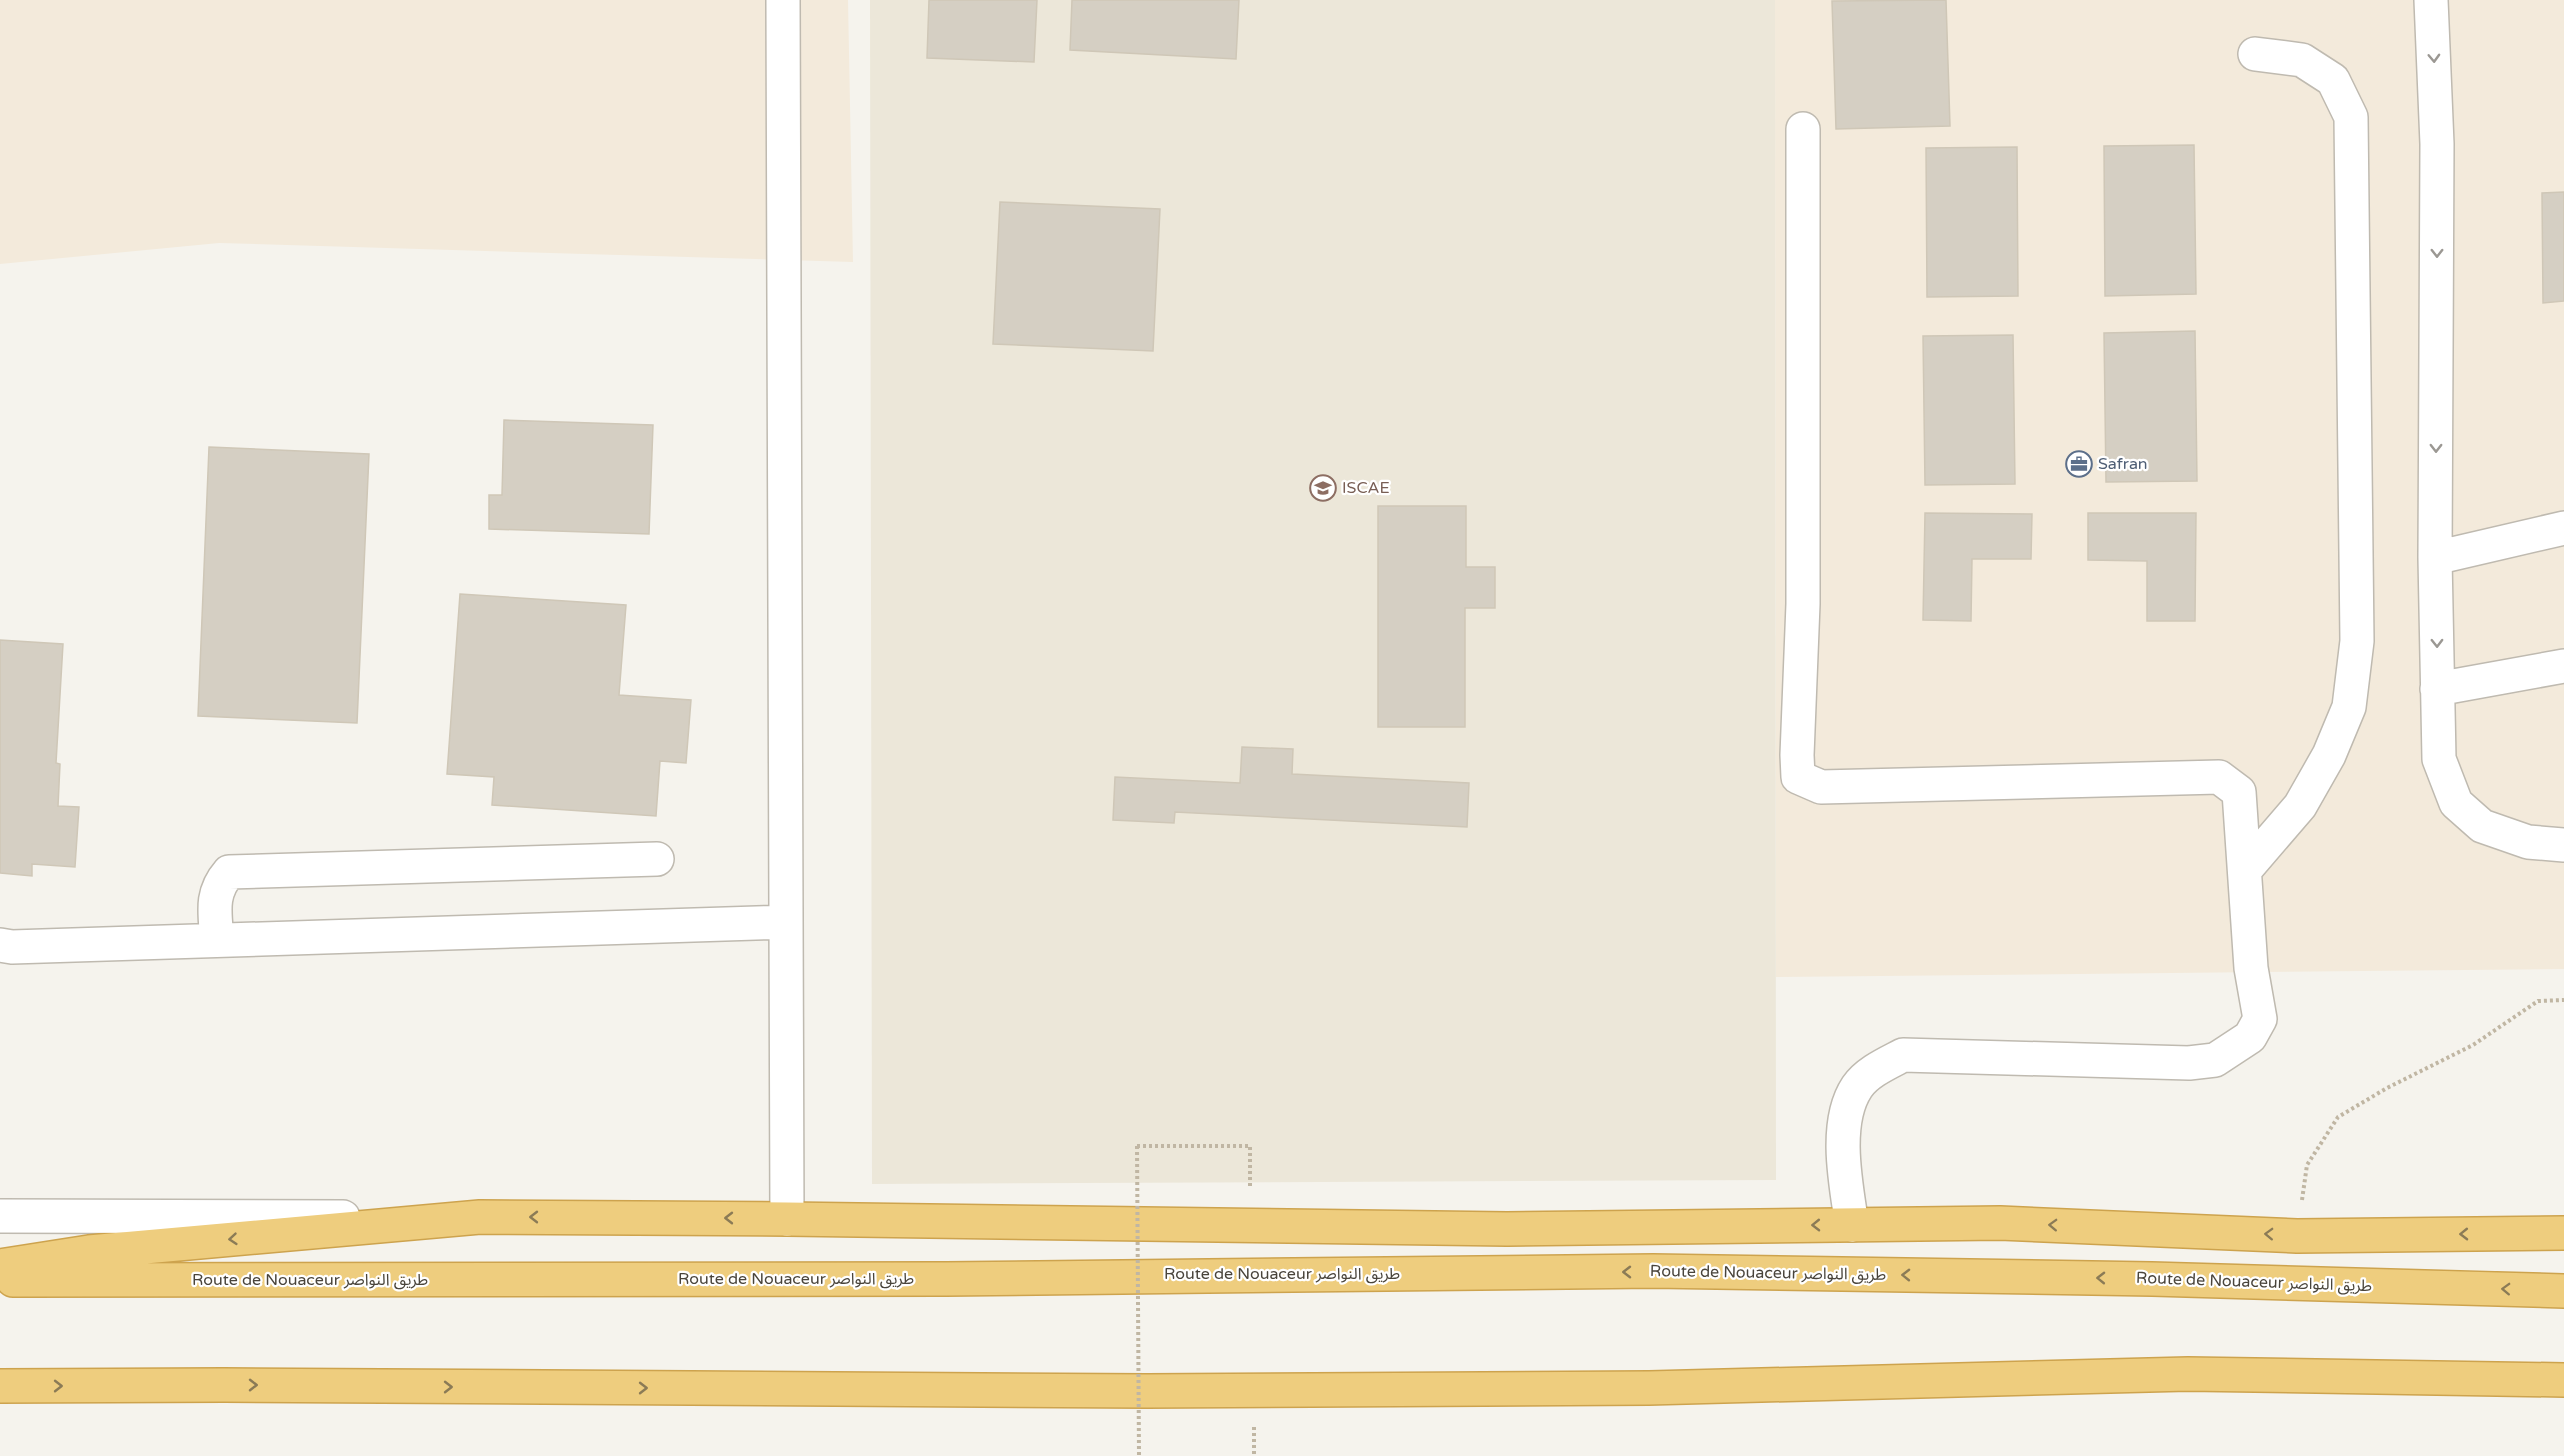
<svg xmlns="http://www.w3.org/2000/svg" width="2564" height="1456" font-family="'Varela Round','Noto Sans Arabic',sans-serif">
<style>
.commercial{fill:#f3eadb}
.education{fill:#ece7d9}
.building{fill:#d5cfc3;stroke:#cfc7b7;stroke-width:1.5}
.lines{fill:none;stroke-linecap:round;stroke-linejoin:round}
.minor-casing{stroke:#bfbab0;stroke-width:36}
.highway-casing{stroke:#cda34e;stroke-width:36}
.path{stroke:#c0b6a3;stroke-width:4;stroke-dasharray:3 3;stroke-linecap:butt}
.minor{stroke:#fff;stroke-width:33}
.highway{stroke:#eecd7e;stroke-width:33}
.path-bridge{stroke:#c0b6a3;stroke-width:4;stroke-dasharray:3 3;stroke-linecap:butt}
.oneway{stroke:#9b9893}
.oneway2{stroke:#8b7b56}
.labels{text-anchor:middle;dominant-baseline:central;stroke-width:4.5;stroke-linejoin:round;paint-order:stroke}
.service-label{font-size:16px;fill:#4e5e75;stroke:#fff;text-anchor:start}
.education-label{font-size:16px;fill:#785e54;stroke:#fff;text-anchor:start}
.street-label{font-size:16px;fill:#49443b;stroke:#fff}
</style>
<rect width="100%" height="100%" fill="#f5f3ed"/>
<path class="commercial" d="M 0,0 L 848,0 L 853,262 L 219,243 L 0,264 Z
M 1775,0 L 2564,0 L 2564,969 L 1776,977 Z"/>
<path class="education" d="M 870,0 L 1775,0 L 1776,1180 L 872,1184 Z"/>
<path class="building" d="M 929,0 L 1037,0 L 1034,62 L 927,58 Z
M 1072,0 L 1239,0 L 1236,59 L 1070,50 Z
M 1946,0 L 1950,126 L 1836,129 L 1832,1 Z
M 2194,145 L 2196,294 L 2105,296 L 2104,146 Z
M 2017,147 L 2018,296 L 1927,297 L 1926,148 Z
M 2564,192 L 2564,301 L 2543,303 L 2542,193 Z
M 1000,202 L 1160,209 L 1153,351 L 993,344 Z
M 2195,331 L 2197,481 L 2106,482 L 2104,333 Z
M 2013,335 L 2015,484 L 1925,485 L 1923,336 Z
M 504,420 L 653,425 L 649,534 L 489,529 L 489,495 L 502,495 Z
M 209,447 L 369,454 L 357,723 L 198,716 Z
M 1378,506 L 1466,506 L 1466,567 L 1495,567 L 1495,608 L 1465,608 L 1465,727 L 1378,727 Z
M 1925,513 L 2032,514 L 2031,559 L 1972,559 L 1971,621 L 1923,620 Z
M 2088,513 L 2196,513 L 2195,621 L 2147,621 L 2147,561 L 2088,560 Z
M 460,594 L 626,605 L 619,695 L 691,700 L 686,763 L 660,761 L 656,816 L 492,805 L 494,777 L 447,774 Z
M 0,640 L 63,644 L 56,763 L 60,764 L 58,806 L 79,807 L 75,867 L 32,864 L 32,876 L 0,873 Z
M 1242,747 L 1293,749 L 1292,774 L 1469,783 L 1467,827 L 1175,812 L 1174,823 L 1113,820 L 1115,777 L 1240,783 Z"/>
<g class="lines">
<g class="minor-casing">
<path id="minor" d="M 783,0 L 787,1219
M 2431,0 L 2437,144 L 2435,558 L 2439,759 L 2456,803 L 2482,826 L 2528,842 L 2564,845
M 1803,129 L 1803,604 L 1797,755 L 1798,777 L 1821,787 L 2219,777 L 2239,792 L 2251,968 L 2260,1019 L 2250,1037 L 2215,1060 L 2189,1063 L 1903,1055 C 1888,1063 1867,1072 1857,1087 C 1833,1123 1846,1185 1852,1225
M 2435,558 L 2564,528
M 2437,689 L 2564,666
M 2245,870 L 2300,806 L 2329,755 L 2349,707 L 2357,641 L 2351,117 L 2333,80 L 2302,60 L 2255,54
M 217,940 C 215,913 210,894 229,872 L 657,859
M 0,945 L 12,947 L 786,922
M 0,1216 L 343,1217"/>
</g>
<g class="highway-casing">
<path id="highway" d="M 0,1266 L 89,1252 L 480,1217 L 787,1219 L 1507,1229 L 2000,1223 L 2297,1236 L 2564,1233
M 13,1280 L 946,1279 L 1653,1271 L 2152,1279 L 2564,1291
M 0,1386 L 224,1385 L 1147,1391 L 1649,1388 L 2188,1374 L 2564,1380"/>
</g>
<path class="path" d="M 1137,1146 L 1250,1146 L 1250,1188
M 2302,1200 L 2307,1165 L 2338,1117 L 2387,1088 L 2473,1045 L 2538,1001 L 2564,1000
M 1254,1427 L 1254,1456"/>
<use href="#minor" class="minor"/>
<use href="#highway" class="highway"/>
<path class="path-bridge" d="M 1137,1146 L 1139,1456"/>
</g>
<defs><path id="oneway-chevron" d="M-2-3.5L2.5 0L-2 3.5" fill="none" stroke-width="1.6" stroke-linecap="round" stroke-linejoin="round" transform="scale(1.5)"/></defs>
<g class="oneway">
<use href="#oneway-chevron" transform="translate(2434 58) rotate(88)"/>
<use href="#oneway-chevron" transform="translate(2437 253) rotate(90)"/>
<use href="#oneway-chevron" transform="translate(2436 448) rotate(90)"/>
<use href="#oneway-chevron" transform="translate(2437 643) rotate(89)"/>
</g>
<g class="oneway2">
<use href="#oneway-chevron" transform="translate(534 1217) rotate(-180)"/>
<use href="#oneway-chevron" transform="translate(729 1218) rotate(-180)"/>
<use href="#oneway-chevron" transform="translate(1816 1225) rotate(179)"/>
<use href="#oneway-chevron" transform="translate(2053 1225) rotate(-178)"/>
<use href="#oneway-chevron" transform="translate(2269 1234) rotate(-178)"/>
<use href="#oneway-chevron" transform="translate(2464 1234) rotate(179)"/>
<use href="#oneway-chevron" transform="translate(233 1239) rotate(175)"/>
<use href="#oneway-chevron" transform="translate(1627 1272) rotate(180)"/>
<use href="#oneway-chevron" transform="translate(1906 1275) rotate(-179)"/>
<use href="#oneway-chevron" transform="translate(2101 1278) rotate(-179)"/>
<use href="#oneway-chevron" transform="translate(2506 1289) rotate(-178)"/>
<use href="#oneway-chevron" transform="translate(253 1385)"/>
<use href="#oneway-chevron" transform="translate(58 1386)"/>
<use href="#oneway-chevron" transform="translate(448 1387)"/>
<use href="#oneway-chevron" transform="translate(643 1388)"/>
</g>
<defs>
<g id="office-ring" transform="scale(1.35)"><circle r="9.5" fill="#fff" stroke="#5c6f8a" stroke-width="1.5"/><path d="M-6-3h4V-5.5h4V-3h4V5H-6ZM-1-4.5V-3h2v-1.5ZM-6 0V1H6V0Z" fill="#5c6f8a"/></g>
<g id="university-ring" transform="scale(1.35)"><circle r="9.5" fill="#fff" stroke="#8d6e63" stroke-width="1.5"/><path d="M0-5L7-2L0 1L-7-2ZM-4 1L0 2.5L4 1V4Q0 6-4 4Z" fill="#8d6e63"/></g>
</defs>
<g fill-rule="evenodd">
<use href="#office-ring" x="2079" y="464"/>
<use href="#university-ring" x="1323" y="488"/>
</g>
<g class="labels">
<g class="service-label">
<text x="2098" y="464">Safran</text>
</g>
<g class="education-label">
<text x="1342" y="488">ISCAE</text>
</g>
<g class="street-label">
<text transform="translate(1768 1273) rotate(1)">Route de Nouaceur طريق النواصر</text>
<text x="1282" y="1274">Route de Nouaceur طريق النواصر</text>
<text x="796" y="1279">Route de Nouaceur طريق النواصر</text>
<text x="310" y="1280">Route de Nouaceur طريق النواصر</text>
<text transform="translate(2254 1282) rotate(2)">Route de Nouaceur طريق النواصر</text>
</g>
</g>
</svg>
